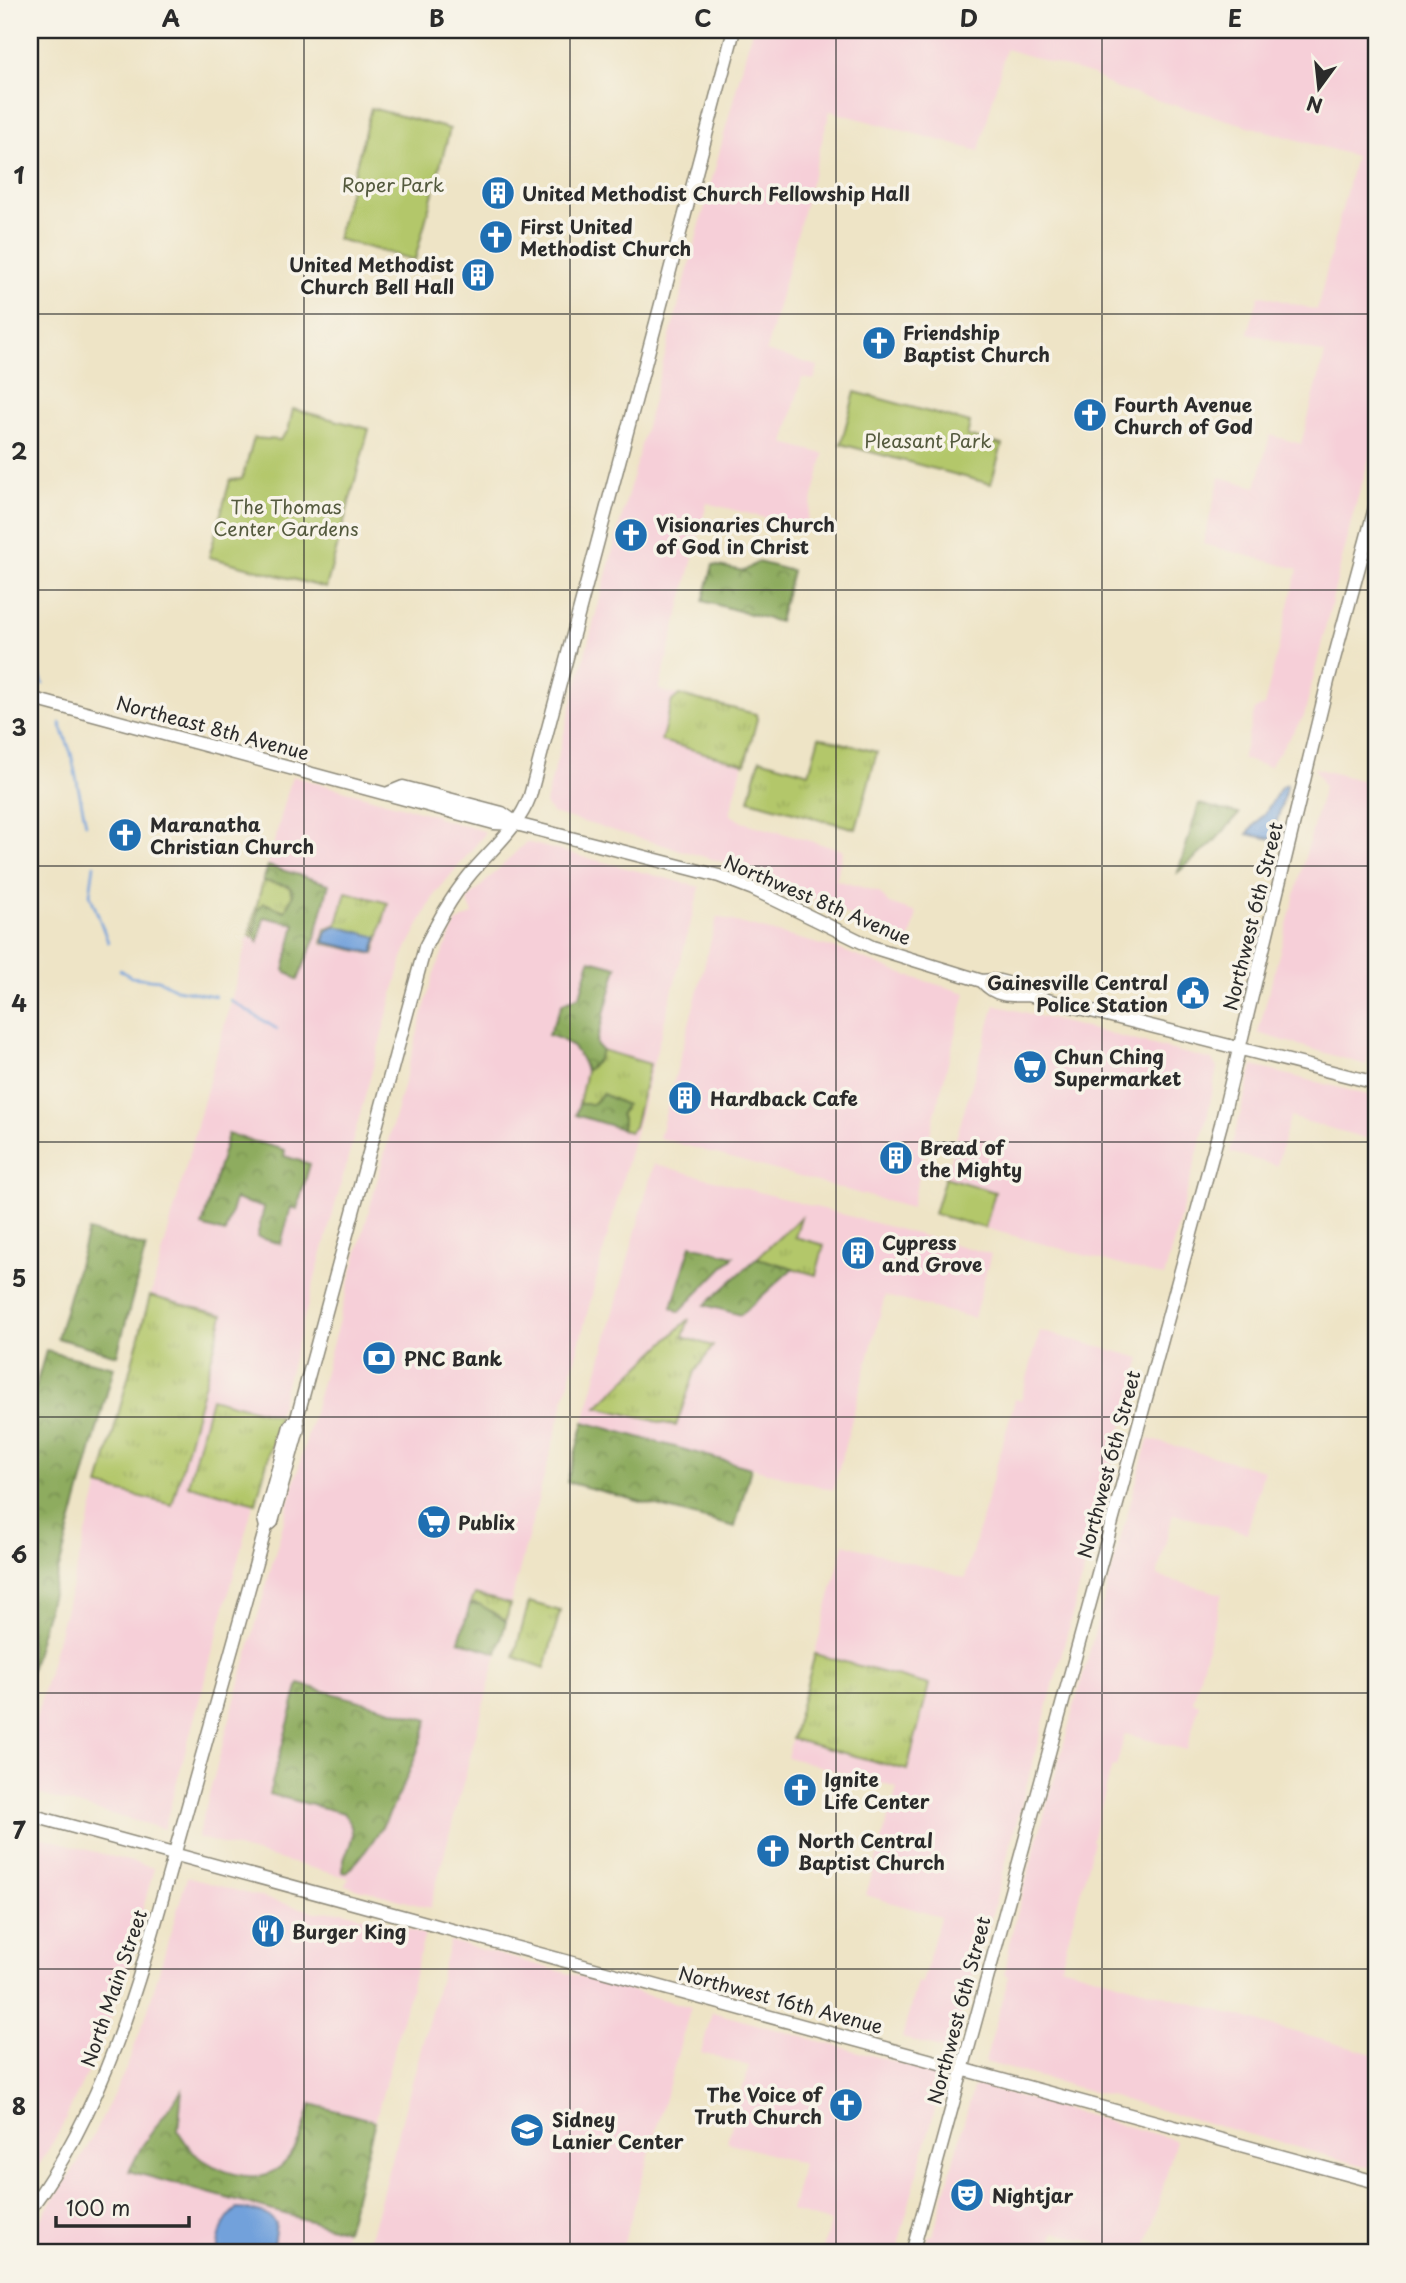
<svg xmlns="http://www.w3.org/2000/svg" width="1406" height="2283" font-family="'Playpen Sans',sans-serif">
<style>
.built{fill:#f6cfd8}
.grass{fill:url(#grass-tufts);stroke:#6f794a;stroke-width:2}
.forest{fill:url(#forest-crowns);stroke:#5c6c44;stroke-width:2}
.green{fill:#b3c76a;stroke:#6f794a;stroke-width:2}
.water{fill:#72a1db;stroke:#4e6683;stroke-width:2}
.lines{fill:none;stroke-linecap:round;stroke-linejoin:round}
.stream{stroke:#72a1db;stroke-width:2.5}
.secondary-casing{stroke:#8c8878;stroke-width:15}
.secondary{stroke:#fff;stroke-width:12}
.grid{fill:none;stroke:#2b2b2b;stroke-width:2;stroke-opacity:0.55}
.labels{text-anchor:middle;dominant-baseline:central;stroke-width:7;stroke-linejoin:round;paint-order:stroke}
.park-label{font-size:19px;fill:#545a3e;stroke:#f7f3e8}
.poi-label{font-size:19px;font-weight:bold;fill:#2b2b2b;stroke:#f7f3e8;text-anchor:start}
.street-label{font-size:19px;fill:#2b2b2b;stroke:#f7f3e8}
.neatline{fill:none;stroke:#2b2b2b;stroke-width:2.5}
.grid-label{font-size:23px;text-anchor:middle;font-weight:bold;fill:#2b2b2b}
</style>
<defs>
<pattern id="grass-tufts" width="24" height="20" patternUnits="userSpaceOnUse" patternTransform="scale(1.75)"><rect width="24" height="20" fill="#b3c76a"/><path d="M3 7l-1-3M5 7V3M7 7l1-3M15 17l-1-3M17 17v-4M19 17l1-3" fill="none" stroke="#9aab5c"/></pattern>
<pattern id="forest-crowns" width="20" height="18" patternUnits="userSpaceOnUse" patternTransform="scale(1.75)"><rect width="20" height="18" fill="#8eac5e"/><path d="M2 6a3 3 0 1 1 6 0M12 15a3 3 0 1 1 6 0" fill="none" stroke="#748c4e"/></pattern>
</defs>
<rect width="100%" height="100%" fill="#f7f3e8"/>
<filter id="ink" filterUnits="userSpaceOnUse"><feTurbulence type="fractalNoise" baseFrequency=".0143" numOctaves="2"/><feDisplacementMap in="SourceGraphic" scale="14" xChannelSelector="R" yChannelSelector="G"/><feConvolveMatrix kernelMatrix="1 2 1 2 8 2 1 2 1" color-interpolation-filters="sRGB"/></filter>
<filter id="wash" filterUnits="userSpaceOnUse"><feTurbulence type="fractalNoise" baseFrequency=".00686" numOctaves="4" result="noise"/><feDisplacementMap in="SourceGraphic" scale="28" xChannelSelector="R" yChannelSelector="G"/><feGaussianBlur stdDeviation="1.57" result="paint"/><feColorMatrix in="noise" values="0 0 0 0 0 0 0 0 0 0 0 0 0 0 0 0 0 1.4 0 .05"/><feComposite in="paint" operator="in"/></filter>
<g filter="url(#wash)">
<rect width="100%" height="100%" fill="#eee4c6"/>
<path class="built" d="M 752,30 L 1376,30 L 1376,436 L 1353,514 L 1304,716 L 1269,767 L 1242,759 L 1255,709 L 1264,706 L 1298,569 L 1203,544 L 1220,477 L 1256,487 L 1270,435 L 1301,444 L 1325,354 L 1248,333 L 1259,295 L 1317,310 L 1355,156 L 1114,88 L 1093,75 L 1006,49 L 979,151 L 830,111 L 766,351 L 818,366 L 814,380 L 802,378 L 784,443 L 824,454 L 805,528 L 707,503 L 659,690 L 755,717 L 730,814 L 742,822 L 843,850 L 836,880 L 879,892 L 889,904 L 917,913 L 909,943 L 750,870 L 552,813 L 545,804 Z
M 1314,768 L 1376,784 L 1376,1027 L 1366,1065 L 1258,1033 L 1324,786 Z
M 292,776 L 437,816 L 437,818 L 484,831 L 484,835 L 435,894 L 404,954 L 164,1829 L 30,1792 L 30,1740 Z
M 526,842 L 700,887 L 430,1908 L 345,1885 L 349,1878 L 199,1838 L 198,1835 L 434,973 L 456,923 L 473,914 L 467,900 Z
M 717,917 L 841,950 L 905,975 L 966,993 L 911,1208 L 659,1138 Z
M 995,1005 L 1212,1060 L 1217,1068 L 1207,1118 L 1164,1277 L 934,1214 Z
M 1253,1066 L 1376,1097 L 1376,1141 L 1290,1117 L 1277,1166 L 1230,1152 Z
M 654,1164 L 991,1254 L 974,1318 L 885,1296 L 833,1490 L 584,1422 Z
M 1040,1331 L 1141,1358 L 988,1929 L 979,1948 L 951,2051 L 902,2038 L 917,1982 L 922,1983 L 940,1917 L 866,1895 L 897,1788 L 787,1757 L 844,1544 L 965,1578 L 1015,1399 L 1021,1400 Z
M 1148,1439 L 1264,1470 L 1247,1533 L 1173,1514 L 1157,1576 L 1222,1594 L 1193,1701 L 1199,1704 L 1187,1750 L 1125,1734 L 1116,1767 L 1112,1766 L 1092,1840 L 1094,1841 L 1061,1966 L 1376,2055 L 1376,2169 L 985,2062 L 1009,1976 L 1005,1974 L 1011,1935 Z
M 30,1834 L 154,1868 L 122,1987 L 102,2042 L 59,2132 L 30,2180 Z
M 187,1877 L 316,1912 L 343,1911 L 425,1934 L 340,2253 L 30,2253 L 30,2235 L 86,2150 L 125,2071 L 145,2019 Z
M 450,1941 L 691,2007 L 621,2253 L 366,2253 Z
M 712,2012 L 940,2074 L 943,2080 L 898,2245 L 901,2246 L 899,2253 L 822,2253 L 830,2222 L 791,2211 L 803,2164 L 727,2142 L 749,2066 L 701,2053 Z
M 978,2085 L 1176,2140 L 1145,2253 L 1132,2253 L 1055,2232 L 1049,2253 L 924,2253 L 929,2235 L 933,2235 L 973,2089 Z"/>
<path class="grass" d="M 679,695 L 756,714 L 757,719 L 745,764 L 661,741 L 672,701 Z
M 819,737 L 877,752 L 856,829 L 749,800 L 760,759 L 809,773 Z
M 263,881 L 289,886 L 293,894 L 285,911 L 264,903 L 253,930 L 254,937 L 249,936 Z
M 346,892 L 388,903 L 374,954 L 322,943 L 325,929 L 337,924 Z
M 602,1050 L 650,1064 L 634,1127 L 629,1132 L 622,1129 L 623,1119 L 619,1115 L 625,1109 L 600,1097 L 592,1104 L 579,1104 L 586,1071 L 598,1060 Z
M 801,1217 L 795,1237 L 824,1245 L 816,1275 L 757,1258 Z
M 150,1296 L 223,1315 L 172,1505 L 99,1486 Z
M 689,1319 L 683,1337 L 713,1346 L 695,1372 L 676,1426 L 597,1407 Z
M 211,1398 L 279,1416 L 256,1503 L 188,1485 Z
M 475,1594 L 510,1604 L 506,1622 L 475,1603 L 470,1605 Z
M 529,1602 L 560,1611 L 545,1668 L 514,1657 Z
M 815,1654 L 929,1685 L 907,1770 L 792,1739 Z"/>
<path class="forest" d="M 758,562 L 792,571 L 779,622 L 703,601 L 713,565 L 744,571 Z
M 1199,804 L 1239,814 L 1212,844 L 1178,872 Z
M 268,866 L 329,884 L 315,938 L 298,980 L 284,970 L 295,924 L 264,917 L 258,942 L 254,937 L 258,909 L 264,903 L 285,911 L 293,895 L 289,886 L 263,881 Z
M 590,960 L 617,967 L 596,1044 L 602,1050 L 598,1060 L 586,1071 C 580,1051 569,1040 548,1035 L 563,1003 L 580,996 Z
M 603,1094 L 626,1105 L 620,1115 L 623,1119 L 622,1129 L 576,1115 L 579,1104 L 592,1104 Z
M 228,1134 L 285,1150 L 284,1156 L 310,1164 L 297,1209 L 291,1207 L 281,1244 L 257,1237 L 264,1208 L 235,1199 L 225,1233 L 202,1226 Z
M 88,1231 L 146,1247 L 117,1355 L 57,1338 Z
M 691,1245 L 734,1256 L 679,1312 L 672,1307 Z
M 757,1258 L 793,1268 L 741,1315 L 705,1305 Z
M 46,1351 L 114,1367 L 30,1674 L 30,1406 Z
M 584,1422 L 751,1468 L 735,1527 L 567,1482 Z
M 479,1604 C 485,1608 503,1618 506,1622 L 497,1653 L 459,1641 L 470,1605 Z
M 299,1684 L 428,1720 C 413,1769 384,1837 346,1873 L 342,1872 C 341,1850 364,1841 344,1813 L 269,1794 Z
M 182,2090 L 178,2131 C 183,2138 188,2147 194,2153 C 216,2171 255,2187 280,2167 C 298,2153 305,2125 311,2104 L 375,2121 L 346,2231 L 129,2171 L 142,2146 Z"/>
<path class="green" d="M 371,108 L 450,129 L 415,260 L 337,239 Z
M 855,392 L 970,423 L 967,436 L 1002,445 L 991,484 L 841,444 Z
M 293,409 L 369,429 L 326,588 L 209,557 L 230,480 L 242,479 L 254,438 L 280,440 L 288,431 Z
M 945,1177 L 995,1192 L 985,1228 L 934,1214 Z"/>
<path class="water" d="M 1287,785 L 1272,839 L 1247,834 L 1267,810 L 1282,786 Z
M 336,926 L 377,937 L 373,953 L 324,942 L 327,931 Z
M 237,2209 C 251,2210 266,2211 276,2223 L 272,2253 L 217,2253 C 219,2235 222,2221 237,2209 Z"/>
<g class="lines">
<path class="stream" d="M 30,32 L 31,30
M 30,645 L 43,684
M 60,723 L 71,753 L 86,824
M 94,865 L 90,894 L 108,942
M 120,970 L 131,977 L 159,980 L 176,989 L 215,996
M 230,1000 L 277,1029"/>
</g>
</g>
<g filter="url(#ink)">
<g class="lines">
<g class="secondary-casing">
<path id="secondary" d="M 30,698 L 494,823 L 516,824 L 719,876 L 753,889 L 872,947 L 982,981 C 1001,978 1013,984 1028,995
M 386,794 L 403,787 L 502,813 L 516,823
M 982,981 C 995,996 1008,996 1028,995 L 1376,1083
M 266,1527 L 272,1522 L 298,1429 L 297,1418 L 425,947 C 438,922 450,899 468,877 C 489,851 518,829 530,796 L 734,30
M 30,1815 L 1376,2182
M 30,2209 C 110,2100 143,1966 179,1838 C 208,1735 236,1631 266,1527 L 264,1519 L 290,1426 L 297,1418
M 912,2253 L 1221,1124 L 1328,681 L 1376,504"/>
</g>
<use href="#secondary" class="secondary"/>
</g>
</g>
<path class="grid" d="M 304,30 L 304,2253M 570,30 L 570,2253M 836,30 L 836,2253M 1102,30 L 1102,2253M 30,314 L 1376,314M 30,590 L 1376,590M 30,866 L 1376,866M 30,1142 L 1376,1142M 30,1417 L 1376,1417M 30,1693 L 1376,1693M 30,1969 L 1376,1969"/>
<defs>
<g id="building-disc" transform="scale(1.75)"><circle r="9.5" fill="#1f6fb2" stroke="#f7f3e8"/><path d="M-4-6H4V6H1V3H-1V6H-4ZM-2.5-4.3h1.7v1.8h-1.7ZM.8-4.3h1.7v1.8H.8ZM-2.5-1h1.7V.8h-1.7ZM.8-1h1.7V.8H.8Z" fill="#fff"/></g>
<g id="church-disc" transform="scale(1.75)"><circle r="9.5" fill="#1f6fb2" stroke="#f7f3e8"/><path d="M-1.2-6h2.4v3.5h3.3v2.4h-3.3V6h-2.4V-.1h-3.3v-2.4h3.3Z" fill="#fff"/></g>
<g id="civic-disc" transform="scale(1.75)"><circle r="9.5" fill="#1f6fb2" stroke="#f7f3e8"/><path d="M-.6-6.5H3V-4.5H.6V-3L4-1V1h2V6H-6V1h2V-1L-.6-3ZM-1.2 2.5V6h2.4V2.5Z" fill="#fff"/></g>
<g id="supermarket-disc" transform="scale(1.75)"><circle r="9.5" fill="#1f6fb2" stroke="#f7f3e8"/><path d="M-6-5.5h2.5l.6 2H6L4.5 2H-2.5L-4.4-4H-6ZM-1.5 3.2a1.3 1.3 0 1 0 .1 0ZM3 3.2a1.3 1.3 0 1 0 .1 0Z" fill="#fff"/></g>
<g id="bank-disc" transform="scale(1.75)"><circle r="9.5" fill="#1f6fb2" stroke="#f7f3e8"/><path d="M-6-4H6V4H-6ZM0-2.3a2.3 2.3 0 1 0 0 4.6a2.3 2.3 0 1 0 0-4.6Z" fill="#fff"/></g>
<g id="restaurant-disc" transform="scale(1.75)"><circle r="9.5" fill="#1f6fb2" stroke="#f7f3e8"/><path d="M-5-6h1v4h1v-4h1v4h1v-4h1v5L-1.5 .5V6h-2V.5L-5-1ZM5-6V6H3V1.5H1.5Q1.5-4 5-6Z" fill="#fff"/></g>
<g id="school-disc" transform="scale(1.75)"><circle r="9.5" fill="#1f6fb2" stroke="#f7f3e8"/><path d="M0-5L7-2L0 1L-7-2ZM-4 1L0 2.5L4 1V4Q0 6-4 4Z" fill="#fff"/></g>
<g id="theatre-disc" transform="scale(1.75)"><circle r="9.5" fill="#1f6fb2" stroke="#f7f3e8"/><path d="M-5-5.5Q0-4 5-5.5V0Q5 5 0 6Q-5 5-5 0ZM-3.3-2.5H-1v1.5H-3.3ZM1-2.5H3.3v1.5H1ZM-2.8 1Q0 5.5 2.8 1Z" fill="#fff"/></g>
</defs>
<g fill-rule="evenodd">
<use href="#building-disc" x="498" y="193"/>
<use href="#church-disc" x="496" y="237"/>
<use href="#building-disc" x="478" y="275"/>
<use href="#church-disc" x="879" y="343"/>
<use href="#church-disc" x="1090" y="415"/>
<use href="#church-disc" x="631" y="535"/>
<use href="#church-disc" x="125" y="835"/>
<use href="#civic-disc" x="1193" y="993"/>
<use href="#supermarket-disc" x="1030" y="1067"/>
<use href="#building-disc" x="685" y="1098"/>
<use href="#building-disc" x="896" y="1158"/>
<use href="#building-disc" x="858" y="1253"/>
<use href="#bank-disc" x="379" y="1358"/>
<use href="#supermarket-disc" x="434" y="1522"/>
<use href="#church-disc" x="800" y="1790"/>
<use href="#church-disc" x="773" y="1851"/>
<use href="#restaurant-disc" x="268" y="1931"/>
<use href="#church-disc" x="846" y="2105"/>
<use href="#school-disc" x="527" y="2130"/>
<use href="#theatre-disc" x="967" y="2195"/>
</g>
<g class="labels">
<g class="park-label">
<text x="393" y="184">Roper Park</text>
<text x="928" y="440">Pleasant Park</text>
<text x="286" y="506">The Thomas<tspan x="286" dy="22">Center Gardens</tspan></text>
</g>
<g class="poi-label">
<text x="522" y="193">United Methodist Church Fellowship Hall</text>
<text x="520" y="226">First United<tspan x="520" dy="22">Methodist Church</tspan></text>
<text x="454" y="264" text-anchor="end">United Methodist<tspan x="454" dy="22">Church Bell Hall</tspan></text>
<text x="903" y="332">Friendship<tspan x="903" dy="22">Baptist Church</tspan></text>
<text x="1114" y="404">Fourth Avenue<tspan x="1114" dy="22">Church of God</tspan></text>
<text x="656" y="524">Visionaries Church<tspan x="656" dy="22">of God in Christ</tspan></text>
<text x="150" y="824">Maranatha<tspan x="150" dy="22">Christian Church</tspan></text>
<text x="1168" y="982" text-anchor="end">Gainesville Central<tspan x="1168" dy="22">Police Station</tspan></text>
<text x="1054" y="1056">Chun Ching<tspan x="1054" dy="22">Supermarket</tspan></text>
<text x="710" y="1098">Hardback Cafe</text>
<text x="920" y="1147">Bread of<tspan x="920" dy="22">the Mighty</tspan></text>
<text x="882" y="1242">Cypress<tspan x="882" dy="22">and Grove</tspan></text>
<text x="404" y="1358">PNC Bank</text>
<text x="458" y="1522">Publix</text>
<text x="824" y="1779">Ignite<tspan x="824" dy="22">Life Center</tspan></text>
<text x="798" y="1840">North Central<tspan x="798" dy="22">Baptist Church</tspan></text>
<text x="292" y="1931">Burger King</text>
<text x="822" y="2094" text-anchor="end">The Voice of<tspan x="822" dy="22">Truth Church</tspan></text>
<text x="552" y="2119">Sidney<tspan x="552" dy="22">Lanier Center</tspan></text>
<text x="992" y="2195">Nightjar</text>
</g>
<g class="street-label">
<text transform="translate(213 727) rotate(15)">Northeast 8th Avenue</text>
<text transform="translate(818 899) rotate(23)">Northwest 8th Avenue</text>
<text transform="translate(1252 916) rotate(-76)">Northwest 6th Street</text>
<text transform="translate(1108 1464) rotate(-75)">Northwest 6th Street</text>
<text transform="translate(113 1988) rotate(-71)">North Main Street</text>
<text transform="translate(781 1999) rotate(15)">Northwest 16th Avenue</text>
<text transform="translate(958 2010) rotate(-75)">Northwest 6th Street</text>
</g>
</g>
<rect width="1406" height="2283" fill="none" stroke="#f7f3e8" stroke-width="77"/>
<g transform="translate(1319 88) rotate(195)" stroke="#f7f3e8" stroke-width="5" paint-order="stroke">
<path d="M0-5L12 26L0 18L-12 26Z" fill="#2b2b2b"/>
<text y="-10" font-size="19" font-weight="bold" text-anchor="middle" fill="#2b2b2b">N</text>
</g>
<path d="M56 2216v10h133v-10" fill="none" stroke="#2b2b2b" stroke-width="3.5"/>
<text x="66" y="2216" font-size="21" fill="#2b2b2b" stroke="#f7f3e8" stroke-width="5" paint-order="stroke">100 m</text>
<rect x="38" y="38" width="1330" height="2206" class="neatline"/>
<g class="grid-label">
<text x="171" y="27">A</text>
<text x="437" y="27">B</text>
<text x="703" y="27">C</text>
<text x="969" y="27">D</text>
<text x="1235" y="27">E</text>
<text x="19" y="184">1</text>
<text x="19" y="460">2</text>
<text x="19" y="736">3</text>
<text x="19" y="1012">4</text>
<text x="19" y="1287">5</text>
<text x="19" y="1563">6</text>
<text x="19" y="1839">7</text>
<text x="19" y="2115">8</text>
</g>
</svg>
